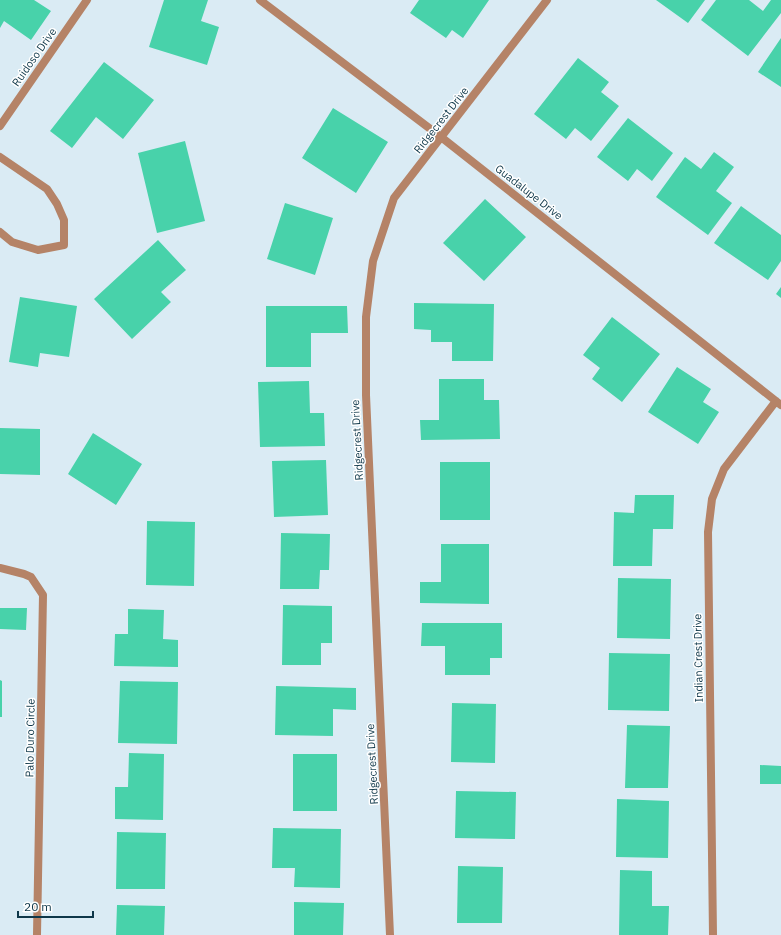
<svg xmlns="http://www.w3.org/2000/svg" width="781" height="935" font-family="'IBM Plex Sans',sans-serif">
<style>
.building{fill:#48d2aa}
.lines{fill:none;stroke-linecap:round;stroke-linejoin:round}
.minor{stroke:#b58367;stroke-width:8}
.labels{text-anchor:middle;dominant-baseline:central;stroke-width:3;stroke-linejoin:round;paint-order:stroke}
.street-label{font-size:11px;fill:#0e3749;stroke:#fff}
</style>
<rect width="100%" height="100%" fill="#daebf4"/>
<path class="building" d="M 0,0 L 34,0 L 51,11 L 31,40 L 4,21 L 0,28 Z
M 164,0 L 208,0 L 201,21 L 219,27 L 207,65 L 149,47 Z
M 419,0 L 489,0 L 463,38 L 452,30 L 446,38 L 410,13 Z
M 656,0 L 705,0 L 688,23 Z
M 716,0 L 749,0 L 763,11 L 771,0 L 781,0 L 781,13 L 748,56 L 701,20 Z
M 781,38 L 781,87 L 758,72 Z
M 578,58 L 609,82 L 601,92 L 619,106 L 591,141 L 575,128 L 566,139 L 534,114 Z
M 104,62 L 154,100 L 123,139 L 96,117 L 72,148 L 50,131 Z
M 333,108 L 388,142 L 356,193 L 302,158 Z
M 628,118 L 673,153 L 652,181 L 637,169 L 628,181 L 597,157 Z
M 185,141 L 205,221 L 157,233 L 138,153 Z
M 714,152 L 734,167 L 716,191 L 732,203 L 708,235 L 656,197 L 685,157 L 701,169 Z
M 485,199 L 526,237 L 484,281 L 443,243 Z
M 285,203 L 333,218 L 315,275 L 267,259 Z
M 741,206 L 781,235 L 781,261 L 768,280 L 714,243 Z
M 158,240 L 186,270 L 161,292 L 171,302 L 132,339 L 94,299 Z
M 781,287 L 781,298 L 776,294 Z
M 20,297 L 77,306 L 69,357 L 40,353 L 38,367 L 9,362 Z
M 414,303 L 494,304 L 493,361 L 452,361 L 452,342 L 431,342 L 431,330 L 414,329 Z
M 266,306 L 347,306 L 348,333 L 311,333 L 311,367 L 266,367 Z
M 612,317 L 660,354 L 622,402 L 592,379 L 600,368 L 583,355 Z
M 677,367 L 711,389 L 703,402 L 719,412 L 698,444 L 648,412 Z
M 439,379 L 484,379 L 484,400 L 499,400 L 500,439 L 421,440 L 420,420 L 439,420 Z
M 309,381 L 310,413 L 324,413 L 325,446 L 260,447 L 258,382 Z
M 0,428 L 40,429 L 40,475 L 0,474 Z
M 93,433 L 142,464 L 116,505 L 68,474 Z
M 326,460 L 328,515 L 274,517 L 272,461 Z
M 440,462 L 490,462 L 490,520 L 440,520 Z
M 635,495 L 674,495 L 673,529 L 653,529 L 652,566 L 613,566 L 614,512 L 634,513 Z
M 147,521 L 195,522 L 194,586 L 146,585 Z
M 281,533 L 330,534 L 329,570 L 320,570 L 319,589 L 280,589 Z
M 441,544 L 489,544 L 489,604 L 420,603 L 420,582 L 441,582 Z
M 618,578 L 671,579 L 670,639 L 617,638 Z
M 283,605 L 332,606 L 332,643 L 321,643 L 321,665 L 282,665 Z
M 0,608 L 27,608 L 26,630 L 0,629 Z
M 128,609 L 164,610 L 163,639 L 178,640 L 178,667 L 114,666 L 115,634 L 128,634 Z
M 422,623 L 502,623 L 502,658 L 490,658 L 490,675 L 445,675 L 445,646 L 421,646 Z
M 609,653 L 670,654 L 669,711 L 608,710 Z
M 0,680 L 2,681 L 2,717 L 0,717 Z
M 120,681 L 178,682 L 177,744 L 118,743 Z
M 276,686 L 356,688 L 356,710 L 333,709 L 333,736 L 275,735 Z
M 452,703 L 496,704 L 495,763 L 451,762 Z
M 627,725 L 670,726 L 668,788 L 625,788 Z
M 129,753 L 164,754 L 163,820 L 115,819 L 115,787 L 128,787 Z
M 293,754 L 337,754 L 337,811 L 293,811 Z
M 760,765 L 781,766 L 781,784 L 760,784 Z
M 456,791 L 516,792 L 515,839 L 455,838 Z
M 617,799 L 669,801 L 668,858 L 616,857 Z
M 273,828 L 341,829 L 340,888 L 294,887 L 295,868 L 272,868 Z
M 117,832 L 166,833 L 165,889 L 116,889 Z
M 458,866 L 503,867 L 502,923 L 457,923 Z
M 620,870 L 652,871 L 652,906 L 669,906 L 668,935 L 619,935 Z
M 294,902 L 344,903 L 343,935 L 294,935 Z
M 117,905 L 165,906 L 164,935 L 116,935 Z"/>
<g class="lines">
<path class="minor" d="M 260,0 L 441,137 L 781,405
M 0,126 L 87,0
M 0,157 L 47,189 L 57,204 L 64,220 L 64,245 L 38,250 L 12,242 L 0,232
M 0,568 L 24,574 L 31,577 L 43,595 L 37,935
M 390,935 L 366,395 L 366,317 L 373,261 L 394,198 L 547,0
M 713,935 L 708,532 L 712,499 L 724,469 L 776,401"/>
</g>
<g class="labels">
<g class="street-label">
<text transform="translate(34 57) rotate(-55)">Ruidoso Drive</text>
<text transform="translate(441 120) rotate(-52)">Ridgecrest Drive</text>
<text transform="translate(529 192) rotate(38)">Guadalupe Drive</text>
<text transform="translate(357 440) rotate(-93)">Ridgecrest Drive</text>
<text transform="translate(698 658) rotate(-91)">Indian Crest Drive</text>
<text transform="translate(30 738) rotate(-89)">Palo Duro Circle</text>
<text transform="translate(372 764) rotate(-93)">Ridgecrest Drive</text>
</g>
</g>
<path d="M18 911v6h75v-6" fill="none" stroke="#0e3749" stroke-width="2"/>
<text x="24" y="911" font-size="12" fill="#0e3749" stroke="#ffffff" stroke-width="3" paint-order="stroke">20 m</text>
</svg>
